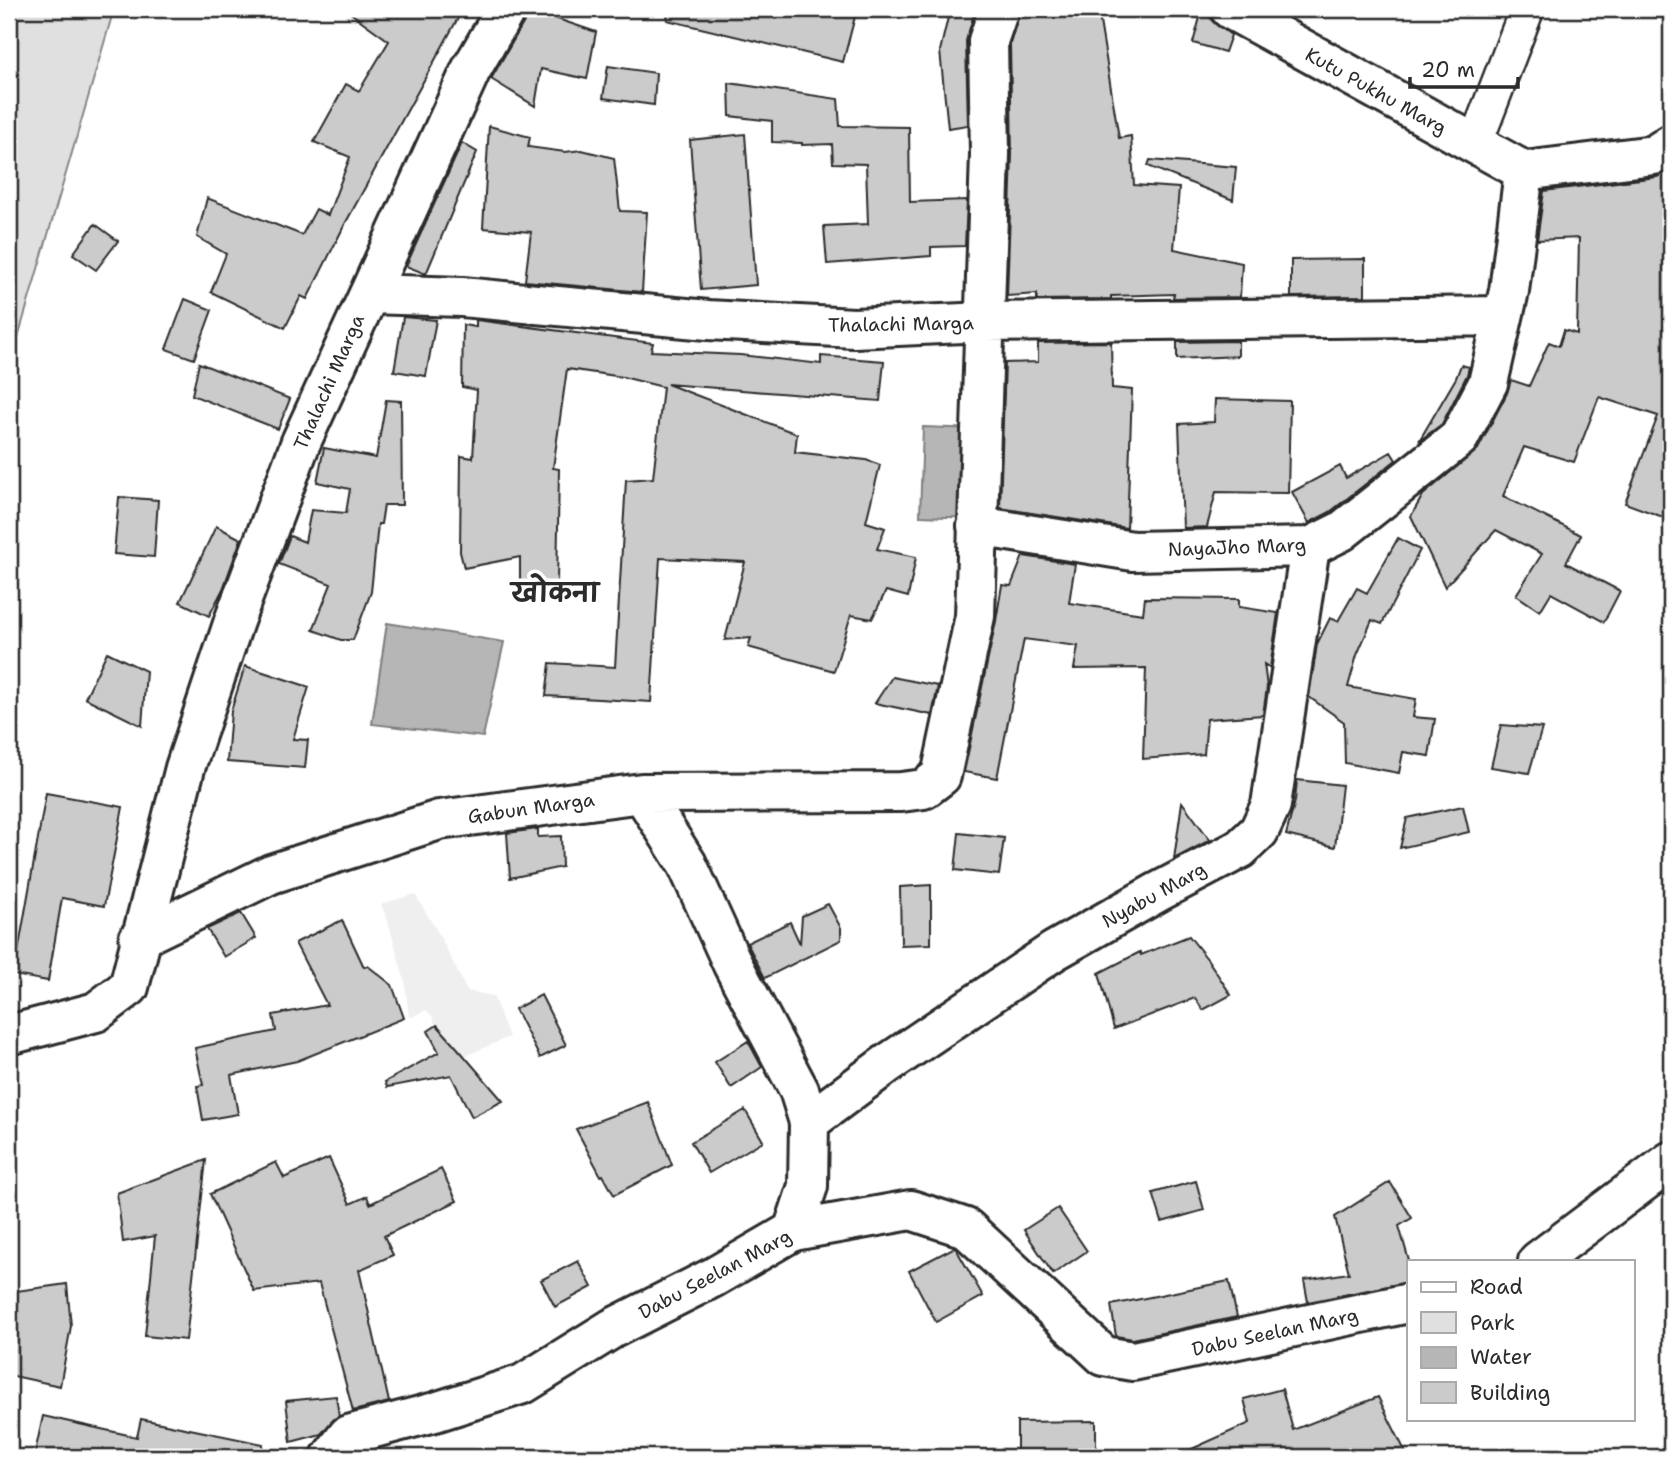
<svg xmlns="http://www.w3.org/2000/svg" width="1680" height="1466" font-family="'Shantell Sans','Playpen Sans Deva',sans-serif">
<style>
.built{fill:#efefef}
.green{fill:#e0e0e0;stroke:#868686;stroke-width:2}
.water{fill:#b6b6b6;stroke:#7e7e7e;stroke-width:2}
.building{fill:#cbcbcb;stroke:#2b2b2b;stroke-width:2}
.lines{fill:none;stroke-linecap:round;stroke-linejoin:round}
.pedestrian-casing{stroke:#2b2b2b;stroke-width:38}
.minor-casing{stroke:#2b2b2b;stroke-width:44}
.pedestrian{stroke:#fff;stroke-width:33}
.minor{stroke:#fff;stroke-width:38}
.labels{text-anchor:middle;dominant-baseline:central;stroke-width:7;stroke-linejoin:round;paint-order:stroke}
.street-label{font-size:19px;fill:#2b2b2b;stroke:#fff}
.district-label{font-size:26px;font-weight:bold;fill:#2b2b2b;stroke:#fff}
</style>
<rect width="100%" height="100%" fill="#fff"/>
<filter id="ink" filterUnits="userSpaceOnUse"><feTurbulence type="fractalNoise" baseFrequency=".0143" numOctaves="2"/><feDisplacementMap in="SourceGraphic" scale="14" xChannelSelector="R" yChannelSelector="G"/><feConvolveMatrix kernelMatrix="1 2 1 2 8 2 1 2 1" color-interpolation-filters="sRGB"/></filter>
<g filter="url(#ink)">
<path class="built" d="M 415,894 L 440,936 L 467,991 L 493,996 L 509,1037 L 451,1062 L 432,1016 L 426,1010 L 409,1018 L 405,982 L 388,921 L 381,904 Z"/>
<path class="green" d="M 9,9 L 114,9 L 9,368 Z"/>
<path class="water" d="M 923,427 L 978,429 L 975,518 L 920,516 Z
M 387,623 L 504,642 L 483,737 L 372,724 Z"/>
<path class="building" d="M 345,9 L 463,9 L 345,224 L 307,299 L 301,296 L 285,328 L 211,292 L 226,254 L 197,237 L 207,198 L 302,235 L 316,209 L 328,215 L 350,157 L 314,142 L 346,84 L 359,91 L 389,41 Z
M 528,9 L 596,32 L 587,79 L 541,69 L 535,106 L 491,79 L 525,20 Z
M 668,9 L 857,9 L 843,62 L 667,20 Z
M 950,9 L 975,11 L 966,41 L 968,125 L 948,128 L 940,51 Z
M 1020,9 L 1098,9 L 1119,138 L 1131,136 L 1134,185 L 1179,188 L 1174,249 L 1242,263 L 1240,297 L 1173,298 L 1174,294 L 1111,296 L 1111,299 L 1037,300 L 1037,294 L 1007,296 L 1012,155 L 1010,44 Z
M 1202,10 L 1209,12 L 1212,21 L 1231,35 L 1225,52 L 1193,43 Z
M 608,66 L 656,73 L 654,105 L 603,98 Z
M 729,83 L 838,99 L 840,126 L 909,127 L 910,202 L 967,200 L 965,246 L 931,247 L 931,256 L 827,264 L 824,226 L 868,224 L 866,164 L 833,163 L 832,144 L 802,145 L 802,143 L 772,142 L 772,121 L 730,116 Z
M 489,126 L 530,137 L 528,147 L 565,152 L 582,150 L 614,158 L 620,211 L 647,212 L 642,292 L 525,281 L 531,232 L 483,228 Z
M 745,134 L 756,285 L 701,290 L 690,140 Z
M 462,143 L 477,152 L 426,274 L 406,266 Z
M 1150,160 L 1236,167 L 1233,200 L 1148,166 Z
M 1671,170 L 1671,520 L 1625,503 L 1658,416 L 1599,397 L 1574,462 L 1524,447 L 1503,496 L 1581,535 L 1566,563 L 1620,591 L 1604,622 L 1551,593 L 1540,611 L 1516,595 L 1542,554 L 1496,530 L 1445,587 L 1411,516 L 1423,495 L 1478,449 L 1507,393 L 1511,380 L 1529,386 L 1549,342 L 1559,346 L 1564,330 L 1577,334 L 1579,238 L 1537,240 L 1544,191 L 1657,177 Z
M 95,224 L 118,241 L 96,270 L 73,254 Z
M 1365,259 L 1365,296 L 1291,297 L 1291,260 Z
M 185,299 L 212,310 L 194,359 L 166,349 Z
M 403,317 L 436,320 L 426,376 L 394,371 Z
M 476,320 L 653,343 L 651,351 L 740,355 L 821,364 L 821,356 L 884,361 L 880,401 L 667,384 L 797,434 L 795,452 L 866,460 L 880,465 L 866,522 L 885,528 L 877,549 L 916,557 L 908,597 L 886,591 L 872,619 L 851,615 L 834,671 L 748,647 L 751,638 L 725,640 L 745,562 L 660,558 L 651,702 L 546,696 L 550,663 L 615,667 L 626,480 L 653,478 L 663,387 L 623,377 L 567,369 L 553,468 L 559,469 L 557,584 L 520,583 L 520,557 L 464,568 L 460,552 L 461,456 L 473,458 L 477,390 L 462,387 L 463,325 L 476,327 Z
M 1238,341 L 1238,356 L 1177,359 L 1177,342 Z
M 1111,342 L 1112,388 L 1132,390 L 1127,528 L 1000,508 L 1005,363 L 1038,362 L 1038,343 Z
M 199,363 L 290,399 L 278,429 L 192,395 Z
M 1461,365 L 1469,367 L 1467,375 L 1442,424 L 1419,441 L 1456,378 Z
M 1215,399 L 1290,401 L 1288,493 L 1216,492 L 1207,527 L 1183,528 L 1179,424 L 1214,422 Z
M 386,400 L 401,401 L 402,505 L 384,505 L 381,524 L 378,524 L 371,592 L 353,640 L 341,640 L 313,630 L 331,584 L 279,564 L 290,536 L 305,542 L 311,510 L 346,513 L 350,489 L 317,482 L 324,448 L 376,458 Z
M 1391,452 L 1396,460 L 1330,512 L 1309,523 L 1292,492 L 1340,466 L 1346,478 Z
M 119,497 L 158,500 L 154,557 L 114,554 Z
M 216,526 L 241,539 L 223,589 L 209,616 L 180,602 Z
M 1398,538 L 1420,550 L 1382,624 L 1372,620 L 1357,655 L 1348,687 L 1416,699 L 1413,717 L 1435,719 L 1429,756 L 1403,752 L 1399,773 L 1345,763 L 1344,722 L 1309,697 L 1317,644 L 1330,618 L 1338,621 L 1357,588 L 1367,593 Z
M 1023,556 L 1075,564 L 1069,603 L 1143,614 L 1145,598 L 1239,599 L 1239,607 L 1278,613 L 1270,668 L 1264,664 L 1267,687 L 1263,715 L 1207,719 L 1204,754 L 1143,759 L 1146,668 L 1074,669 L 1078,646 L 1024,639 L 997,778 L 964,772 L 996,621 L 1002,585 L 1011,586 Z
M 107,652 L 146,671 L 142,726 L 85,698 Z
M 245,666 L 309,687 L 293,739 L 308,740 L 305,768 L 227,762 L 231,711 Z
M 892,677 L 938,686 L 932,715 L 875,703 Z
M 1501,725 L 1542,728 L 1529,773 L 1491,767 Z
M 1297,780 L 1342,785 L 1335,847 L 1286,835 L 1295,801 Z
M 46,793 L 123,807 L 104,906 L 62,898 L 48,981 L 14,975 Z
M 1182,802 L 1210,840 L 1174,859 Z
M 1463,806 L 1469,832 L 1400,848 L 1407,818 Z
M 538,829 L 538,837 L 561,836 L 562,867 L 510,878 L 507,833 Z
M 959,833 L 1004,838 L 999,875 L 955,870 Z
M 931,885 L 931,944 L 901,945 L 900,887 Z
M 828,904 L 841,928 L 841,940 L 765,978 L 747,943 L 790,922 L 800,944 L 802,916 Z
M 241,913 L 256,938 L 224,957 L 207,929 Z
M 342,920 L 364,967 L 368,966 L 392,985 L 404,1018 L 297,1061 L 231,1075 L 238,1114 L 203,1120 L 197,1086 L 203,1085 L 195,1048 L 276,1031 L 273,1015 L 327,1005 L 295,943 Z
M 1189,936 L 1208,960 L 1231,995 L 1203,1010 L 1195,998 L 1114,1029 L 1099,973 L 1140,952 L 1141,955 Z
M 541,995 L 566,1045 L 540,1058 L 515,1009 Z
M 437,1025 L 460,1051 L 503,1101 L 472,1117 L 451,1075 L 387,1087 L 385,1082 L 439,1052 L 428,1031 Z
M 748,1041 L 762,1067 L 731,1088 L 715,1062 Z
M 648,1102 L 672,1165 L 614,1195 L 603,1175 L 601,1176 L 576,1129 Z
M 745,1110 L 763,1141 L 709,1173 L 691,1142 Z
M 329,1158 L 350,1204 L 367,1196 L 370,1204 L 441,1169 L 457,1201 L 384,1236 L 393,1255 L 359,1270 L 389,1402 L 353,1411 L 319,1283 L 254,1291 L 210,1194 L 276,1162 L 284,1178 Z
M 206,1160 L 186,1340 L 145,1336 L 155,1236 L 123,1242 L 117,1193 Z
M 1196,1181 L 1204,1210 L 1162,1222 L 1153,1193 Z
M 1390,1182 L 1412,1218 L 1399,1226 L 1409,1261 L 1409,1282 L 1308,1302 L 1304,1280 L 1349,1273 L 1335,1217 Z
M 1058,1208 L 1087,1251 L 1053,1274 L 1024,1230 Z
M 955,1247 L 983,1296 L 936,1322 L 909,1271 Z
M 578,1261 L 592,1287 L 555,1307 L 541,1280 Z
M 1229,1281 L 1237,1317 L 1133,1339 L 1116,1336 L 1111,1305 Z
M 67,1284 L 71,1326 L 60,1386 L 9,1375 L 9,1292 Z
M 1282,1389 L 1293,1430 L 1378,1397 L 1408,1457 L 1174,1457 L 1250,1423 L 1244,1399 Z
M 336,1396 L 339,1416 L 331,1422 L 321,1434 L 291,1442 L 286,1401 Z
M 43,1416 L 137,1437 L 141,1419 L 263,1444 L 261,1457 L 34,1457 Z
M 1096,1421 L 1096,1457 L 1017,1457 L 1017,1422 Z"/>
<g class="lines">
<g class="pedestrian-casing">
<path id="pedestrian" d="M 1475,144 L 1527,9"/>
</g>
<g class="minor-casing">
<path id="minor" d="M 1230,9 L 1524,171
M 369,294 L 471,70 L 506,9
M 977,526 L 1133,551 L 1310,547 L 1342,531 L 1459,438 L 1488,383 L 1509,291 L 1524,171 L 1654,155 L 1671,144
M 642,793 L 687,864 L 733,965 L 799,1090 L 809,1122 L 808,1186 L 793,1231
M 139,938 L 271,874 L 439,820 L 642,793 L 901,792 L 924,789 L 941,776 L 975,616 L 990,154 L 988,41 L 999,9
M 9,1035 L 96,1012 L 129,987 L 185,768 L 234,621 L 301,442 L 369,294 L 462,297 L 708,320 L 854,328 L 985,322 L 1503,316
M 809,1122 L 887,1064 L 1054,951 L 1158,892 L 1240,849 L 1259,831 L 1271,805 L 1310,547
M 1538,1261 L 1671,1161
M 331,1457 L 348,1435 L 435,1412 L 523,1384 L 613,1328 L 714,1277 L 793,1231 L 911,1210 L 966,1228 L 1104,1356 L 1133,1361 L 1409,1303"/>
</g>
<use href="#pedestrian" class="pedestrian"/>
<use href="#minor" class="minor"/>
</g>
</g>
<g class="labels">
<g class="street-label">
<text transform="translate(1376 91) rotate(29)">Kutu Pukhu Marg</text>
<text transform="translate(901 324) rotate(-1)">Thalachi Marga</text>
<text transform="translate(329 382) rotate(-66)">Thalachi Marga</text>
<text transform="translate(1237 547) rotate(-2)">NayaJho Marg</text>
<text transform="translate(531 808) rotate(-8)">Gabun Marga</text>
<text transform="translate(1154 895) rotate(-29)">Nyabu Marg</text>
<text transform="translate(715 1274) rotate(-28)">Dabu Seelan Marg</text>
<text transform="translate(1275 1332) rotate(-12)">Dabu Seelan Marg</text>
</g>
<g class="district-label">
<text x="555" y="592">खोकना</text>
</g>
</g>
<rect width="1680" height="1466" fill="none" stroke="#fff" stroke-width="35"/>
<rect x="18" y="18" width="1645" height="1431" fill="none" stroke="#2b2b2b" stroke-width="2.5" filter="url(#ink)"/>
<rect x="1407" y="1260" width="228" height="161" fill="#ffffff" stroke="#aaaaaa" stroke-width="2"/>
<rect x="1421" y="1282" width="35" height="10" fill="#ffffff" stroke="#aaaaaa" stroke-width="2"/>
<text x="1470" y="1294" font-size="21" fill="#2b2b2b">Road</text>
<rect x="1421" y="1312" width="35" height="21" fill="#e0e0e0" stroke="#aaaaaa" stroke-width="2"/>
<text x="1470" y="1330" font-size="21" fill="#2b2b2b">Park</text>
<rect x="1421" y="1347" width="35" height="21" fill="#b6b6b6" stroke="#aaaaaa" stroke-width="2"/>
<text x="1470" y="1364" font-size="21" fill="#2b2b2b">Water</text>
<rect x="1421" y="1382" width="35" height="21" fill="#cbcbcb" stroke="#aaaaaa" stroke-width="2"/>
<text x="1470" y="1400" font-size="21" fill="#2b2b2b">Building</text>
<path d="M1410 77v10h108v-10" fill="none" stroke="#2b2b2b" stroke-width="3.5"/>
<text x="1421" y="77" font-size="21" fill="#2b2b2b" stroke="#ffffff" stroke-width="5" paint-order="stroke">20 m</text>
</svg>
